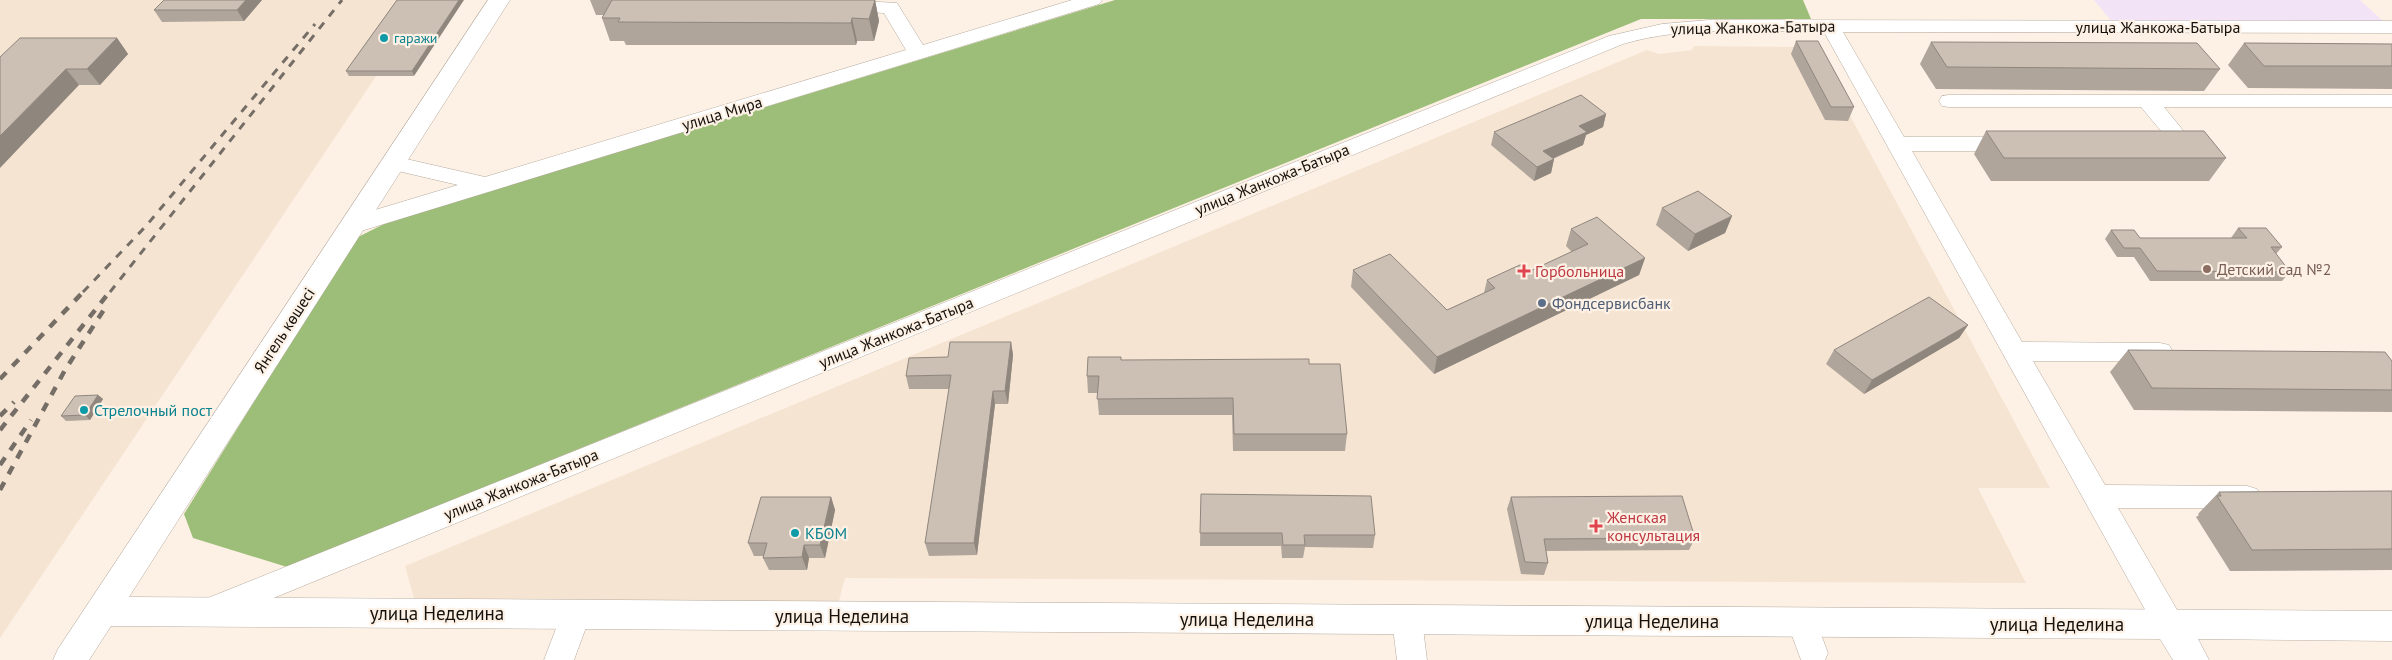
<svg xmlns="http://www.w3.org/2000/svg" width="2392" height="660" font-family="'PT Sans',sans-serif">
<style>
.commercial{fill:#f2e3f6}
.built{fill:#f6e4d2}
.forest{fill:#9cbe78}
.lines{fill:none;stroke-linecap:round;stroke-linejoin:round}
.minor-casing{stroke:#b5aa9f;stroke-width:1}
.tertiary-casing{stroke:#b5aa9f;stroke-width:1}
.minor{fill:#fff;fill-rule:evenodd}
.tertiary{fill:#fff;fill-rule:evenodd}
.rail-far1{stroke:#756e67;stroke-width:3;stroke-dasharray:8 8;stroke-linecap:butt}
.rail{stroke:#756e67;stroke-width:4.5;stroke-dasharray:9 9;stroke-linecap:butt}
.wall{fill:#afa59b}
.shaded-wall{fill:#8f867e}
.building{fill:#ccc0b4;stroke:#8f867e}
.culture-dot{fill:#0f9aa8;stroke:#fdf1e5;stroke-width:2}
.education-dot{fill:#8d6e63;stroke:#fdf1e5;stroke-width:2}
.health-dot{fill:#e0444e;stroke:#fdf1e5;stroke-width:2}
.service-dot{fill:#5c6f8a;stroke:#fdf1e5;stroke-width:2}
.labels{text-anchor:middle;dominant-baseline:central;stroke-width:4.5;stroke-linejoin:round;paint-order:stroke}
.far-culture-label{font-size:14px;fill:#0d838f;stroke:#fdf1e5;text-anchor:start}
.street-label{font-size:16px;fill:#14100c;stroke:#fdf1e5}
.education-label{font-size:16px;fill:#785e54;stroke:#fdf1e5;text-anchor:start}
.health-label{font-size:16px;fill:#be3a42;stroke:#fdf1e5;text-anchor:start}
.service-label{font-size:16px;fill:#4e5e75;stroke:#fdf1e5;text-anchor:start}
.culture-label{font-size:16px;fill:#0d838f;stroke:#fdf1e5;text-anchor:start}
.near-street-label{font-size:19px;fill:#14100c;stroke:#fdf1e5}
</style>
<rect width="100%" height="100%" fill="#fdf1e5"/>
<path class="commercial" d="M 2094,0 L 2360,0 L 2384,22 L 2113,23 Z"/>
<path class="built" d="M 0,0 L 427,0 L 0,638 Z
M 1694,46 L 1813,47 L 2050,488 L 1978,488 L 2026,583 L 845,578 L 839,601 L 415,602 L 405,566 L 1647,50 L 1659,54 L 1692,50 Z"/>
<path class="forest" d="M 1115,0 L 1803,0 L 1811,19 L 1641,19 L 287,567 L 193,538 L 184,514 L 356,238 L 386,223 Z"/>
<g class="lines">
<g class="minor-casing">
<path id="minor" d="M 843,0 L 897,3 L 923,45 L 1072,0 L 1102,0 L 1099,4 L 361,231 L 353,233 L 345,231 L 341,225 L 345,219 L 458,185 L 385,168 L 382,163 L 385,158 L 393,156 L 485,177 L 906,50 L 884,13 L 836,10 L 833,6 L 836,2 Z
M 1709,20 L 2392,21 L 2392,33 L 1843,32 L 1904,137 L 2012,137 L 2020,139 L 2023,144 L 2020,149 L 2012,151 L 1912,151 L 2022,342 L 2160,343 L 2169,345 L 2173,352 L 2169,359 L 2160,361 L 2033,361 L 2105,485 L 2247,486 L 2257,489 L 2261,497 L 2257,505 L 2247,508 L 2118,508 L 2180,615 L 2184,624 L 2180,633 L 2169,637 L 2158,633 L 1824,32 C 1757,32 1687,25 1623,44 L 220,620 L 209,624 L 198,620 L 194,611 L 198,602 L 1609,36 L 1662,24 Z
M 1949,95 L 2392,95 L 2392,107 L 2164,107 L 2195,145 L 2192,150 L 2184,152 L 2159,149 L 2156,144 L 2159,139 L 2166,137 L 2141,107 L 1949,107 L 1942,106 L 1939,101 L 1942,96 Z
M 576,601 L 587,605 L 591,614 L 574,660 L 544,660 L 565,605 Z
M 1407,607 L 1418,611 L 1422,620 L 1427,660 L 1397,660 L 1392,620 L 1396,611 Z
M 1802,609 L 1813,613 L 1828,653 L 1825,660 L 1801,660 L 1787,622 L 1791,613 Z"/>
</g>
<g class="tertiary-casing">
<path id="tertiary" d="M 488,0 L 510,0 L 129,597 L 2392,611 L 2392,641 L 2198,639 L 2209,660 L 2173,660 L 2160,639 L 111,626 L 89,660 L 53,660 L 58,649 Z"/>
</g>
<use href="#minor" class="minor"/>
<use href="#tertiary" class="tertiary"/>
<path class="rail-far1" d="M 83,292 L 146,226 L 315,24
M 110,292 L 342,0"/>
<path class="rail" d="M 0,379 L 85,290
M 0,416 L 14,402
M 0,430 L 111,290
M 0,465 L 31,420
M 0,490 L 65,370 L 105,308"/>
</g>
<path class="wall" d="M 262,0 L 244,21 L 162,22 L 154,10 Z
M 397,0 L 414,76 L 349,76 L 346,71 Z
M 590,0 L 875,0 L 879,21 L 874,41 L 857,41 L 856,45 L 626,45 L 624,41 L 610,41 L 602,18 L 604,15 L 596,15 Z
M 117,38 L 128,54 L 100,85 L 79,85 L 0,57 Z
M 1796,41 L 1854,107 L 1848,121 L 1825,120 L 1791,54 Z
M 1931,42 L 2220,69 L 2204,91 L 1936,89 L 1920,64 Z
M 2244,43 L 2392,44 L 2392,89 L 2248,88 L 2228,65 Z
M 1606,114 L 1603,127 L 1586,135 L 1583,145 L 1553,159 L 1554,159 L 1551,173 L 1534,181 L 1491,145 L 1494,132 Z
M 1986,131 L 2226,158 L 2209,181 L 1991,181 L 1974,154 Z
M 1662,208 L 1732,216 L 1725,233 L 1688,251 L 1656,225 Z
M 2238,228 L 2282,247 L 2276,254 L 2290,272 L 2282,281 L 2150,281 L 2134,257 L 2117,257 L 2105,239 L 2111,230 L 2140,238 L 2232,238 L 2231,238 Z
M 1571,229 L 1645,258 L 1639,275 L 1434,374 L 1351,287 L 1353,270 L 1447,310 L 1484,293 L 1487,280 L 1530,271 L 1572,252 L 1566,246 Z
M 1968,325 L 1959,338 L 1864,394 L 1826,364 L 1834,350 Z
M 1011,342 L 1013,355 L 1008,404 L 995,404 L 977,555 L 929,556 L 925,543 L 949,389 L 909,389 L 906,376 L 948,357 Z
M 2128,350 L 2392,361 L 2392,412 L 2134,410 L 2110,372 Z
M 1121,360 L 1309,364 L 1347,434 L 1345,451 L 1233,451 L 1232,415 L 1099,415 L 1097,393 L 1088,393 L 1087,376 Z
M 98,395 L 103,399 L 90,420 L 66,421 L 61,416 Z
M 2392,491 L 2392,570 L 2230,571 L 2196,517 L 2199,515 L 2198,514 L 2219,492 Z
M 1201,494 L 1375,535 L 1373,548 L 1305,547 L 1303,558 L 1282,558 L 1281,546 L 1200,546 Z
M 831,497 L 835,510 L 825,558 L 809,558 L 807,570 L 769,570 L 763,558 L 764,556 L 754,556 L 748,543 Z
M 1511,497 L 1695,538 L 1689,550 L 1546,551 L 1548,563 L 1544,575 L 1521,574 L 1507,509 Z"/>
<path class="shaded-wall" d="M 246,0 L 262,0 L 244,21 L 237,10 Z
M 459,0 L 464,0 L 414,76 L 412,71 Z
M 875,0 L 879,21 L 874,41 L 869,19 Z
M 852,18 L 857,41 L 856,45 L 851,23 Z
M 117,38 L 128,54 L 100,85 L 87,69 Z
M 66,69 L 79,85 L 0,168 L 0,136 Z
M 1606,114 L 1603,127 L 1586,135 L 1583,145 L 1540,164 L 1543,151 L 1579,126 Z
M 1554,159 L 1551,173 L 1534,181 L 1537,167 Z
M 1732,216 L 1725,233 L 1688,251 L 1695,234 Z
M 1645,258 L 1639,275 L 1434,374 L 1437,357 Z
M 1968,325 L 1959,338 L 1864,394 L 1872,380 Z
M 1011,342 L 1013,355 L 1008,404 L 1005,391 Z
M 993,391 L 995,404 L 977,555 L 974,543 Z
M 98,395 L 103,399 L 90,420 L 85,415 Z
M 831,497 L 835,510 L 825,558 L 820,545 Z
M 804,545 L 809,558 L 807,570 L 802,557 Z"/>
<path class="building" d="M 164,0 L 246,0 L 237,10 L 154,10 Z
M 397,0 L 459,0 L 412,71 L 346,71 Z
M 612,0 L 875,0 L 869,19 L 852,18 L 851,23 L 618,22 L 620,18 L 602,18 Z
M 20,38 L 117,38 L 87,69 L 66,69 L 0,136 L 0,57 Z
M 1796,41 L 1818,41 L 1854,107 L 1831,107 Z
M 1931,42 L 2197,43 L 2220,69 L 1947,67 Z
M 2244,43 L 2392,44 L 2392,66 L 2264,66 Z
M 1581,95 L 1606,114 L 1579,126 L 1587,132 L 1543,151 L 1554,159 L 1537,167 L 1494,132 Z
M 1986,131 L 2204,131 L 2226,158 L 2004,158 Z
M 1698,191 L 1732,216 L 1695,234 L 1662,208 Z
M 1597,217 L 1645,258 L 1437,357 L 1353,270 L 1390,254 L 1447,310 L 1495,288 L 1487,280 L 1522,264 L 1530,271 L 1588,244 L 1571,229 Z
M 2238,228 L 2266,228 L 2282,247 L 2271,247 L 2290,272 L 2157,271 L 2140,248 L 2124,248 L 2111,230 L 2134,230 L 2140,238 L 2247,238 Z
M 1929,297 L 1968,325 L 1872,380 L 1834,350 Z
M 950,342 L 1011,342 L 1005,391 L 993,391 L 974,543 L 925,543 L 951,375 L 906,376 L 909,358 L 948,357 Z
M 2128,350 L 2385,352 L 2392,361 L 2392,390 L 2152,388 Z
M 1088,357 L 1121,357 L 1121,360 L 1309,359 L 1309,364 L 1340,364 L 1347,434 L 1234,434 L 1233,398 L 1097,399 L 1099,376 L 1087,376 Z
M 98,395 L 85,415 L 61,416 L 75,396 Z
M 2390,491 L 2392,491 L 2392,549 L 2252,550 L 2217,496 L 2221,496 L 2219,492 Z
M 1201,494 L 1371,496 L 1375,535 L 1304,535 L 1305,545 L 1283,545 L 1282,533 L 1200,533 Z
M 1682,496 L 1695,538 L 1544,539 L 1548,563 L 1525,562 L 1511,497 Z
M 761,497 L 831,497 L 820,545 L 804,545 L 802,557 L 763,558 L 767,543 L 748,543 Z"/>
<g class="culture-dot">
<circle cx="384" cy="38" r="5"/>
<circle cx="84" cy="410" r="5"/>
<circle cx="795" cy="533" r="5"/>
</g>
<circle class="education-dot" cx="2207" cy="269" r="5"/>
<g class="health-dot">
<path d="M1521.5 263.5h5v5h5v5h-5v5h-5v-5h-5v-5h5z"/>
<path d="M1593.5 518.5h5v5h5v5h-5v5h-5v-5h-5v-5h5z"/>
</g>
<circle class="service-dot" cx="1542" cy="303" r="5"/>
<g class="labels">
<g class="far-culture-label">
<text x="394" y="38">гаражи</text>
</g>
<g class="street-label">
<text transform="translate(1753 27) rotate(-1)">улица Жанкожа-Батыра</text>
<text x="2158" y="27">улица Жанкожа-Батыра</text>
<text transform="translate(722 113) rotate(-17)">улица Мира</text>
<text transform="translate(1272 179) rotate(-22)">улица Жанкожа-Батыра</text>
<text transform="translate(284 330) rotate(-57)">Янгель көшесі</text>
<text transform="translate(896 332) rotate(-22)">улица Жанкожа-Батыра</text>
<text transform="translate(521 484) rotate(-22)">улица Жанкожа-Батыра</text>
</g>
<g class="education-label">
<text x="2217" y="269">Детский сад №2</text>
</g>
<g class="health-label">
<text x="1535" y="271">Горбольница</text>
<text x="1607" y="517">Женская<tspan x="1607" dy="18">консультация</tspan></text>
</g>
<g class="service-label">
<text x="1552" y="303">Фондсервисбанк</text>
</g>
<g class="culture-label">
<text x="94" y="410">Стрелочный пост</text>
<text x="805" y="533">КБОМ</text>
</g>
<g class="near-street-label">
<text x="437" y="613">улица Неделина</text>
<text x="842" y="616">улица Неделина</text>
<text x="1247" y="619">улица Неделина</text>
<text x="1652" y="621">улица Неделина</text>
<text x="2057" y="624">улица Неделина</text>
</g>
</g>
</svg>
